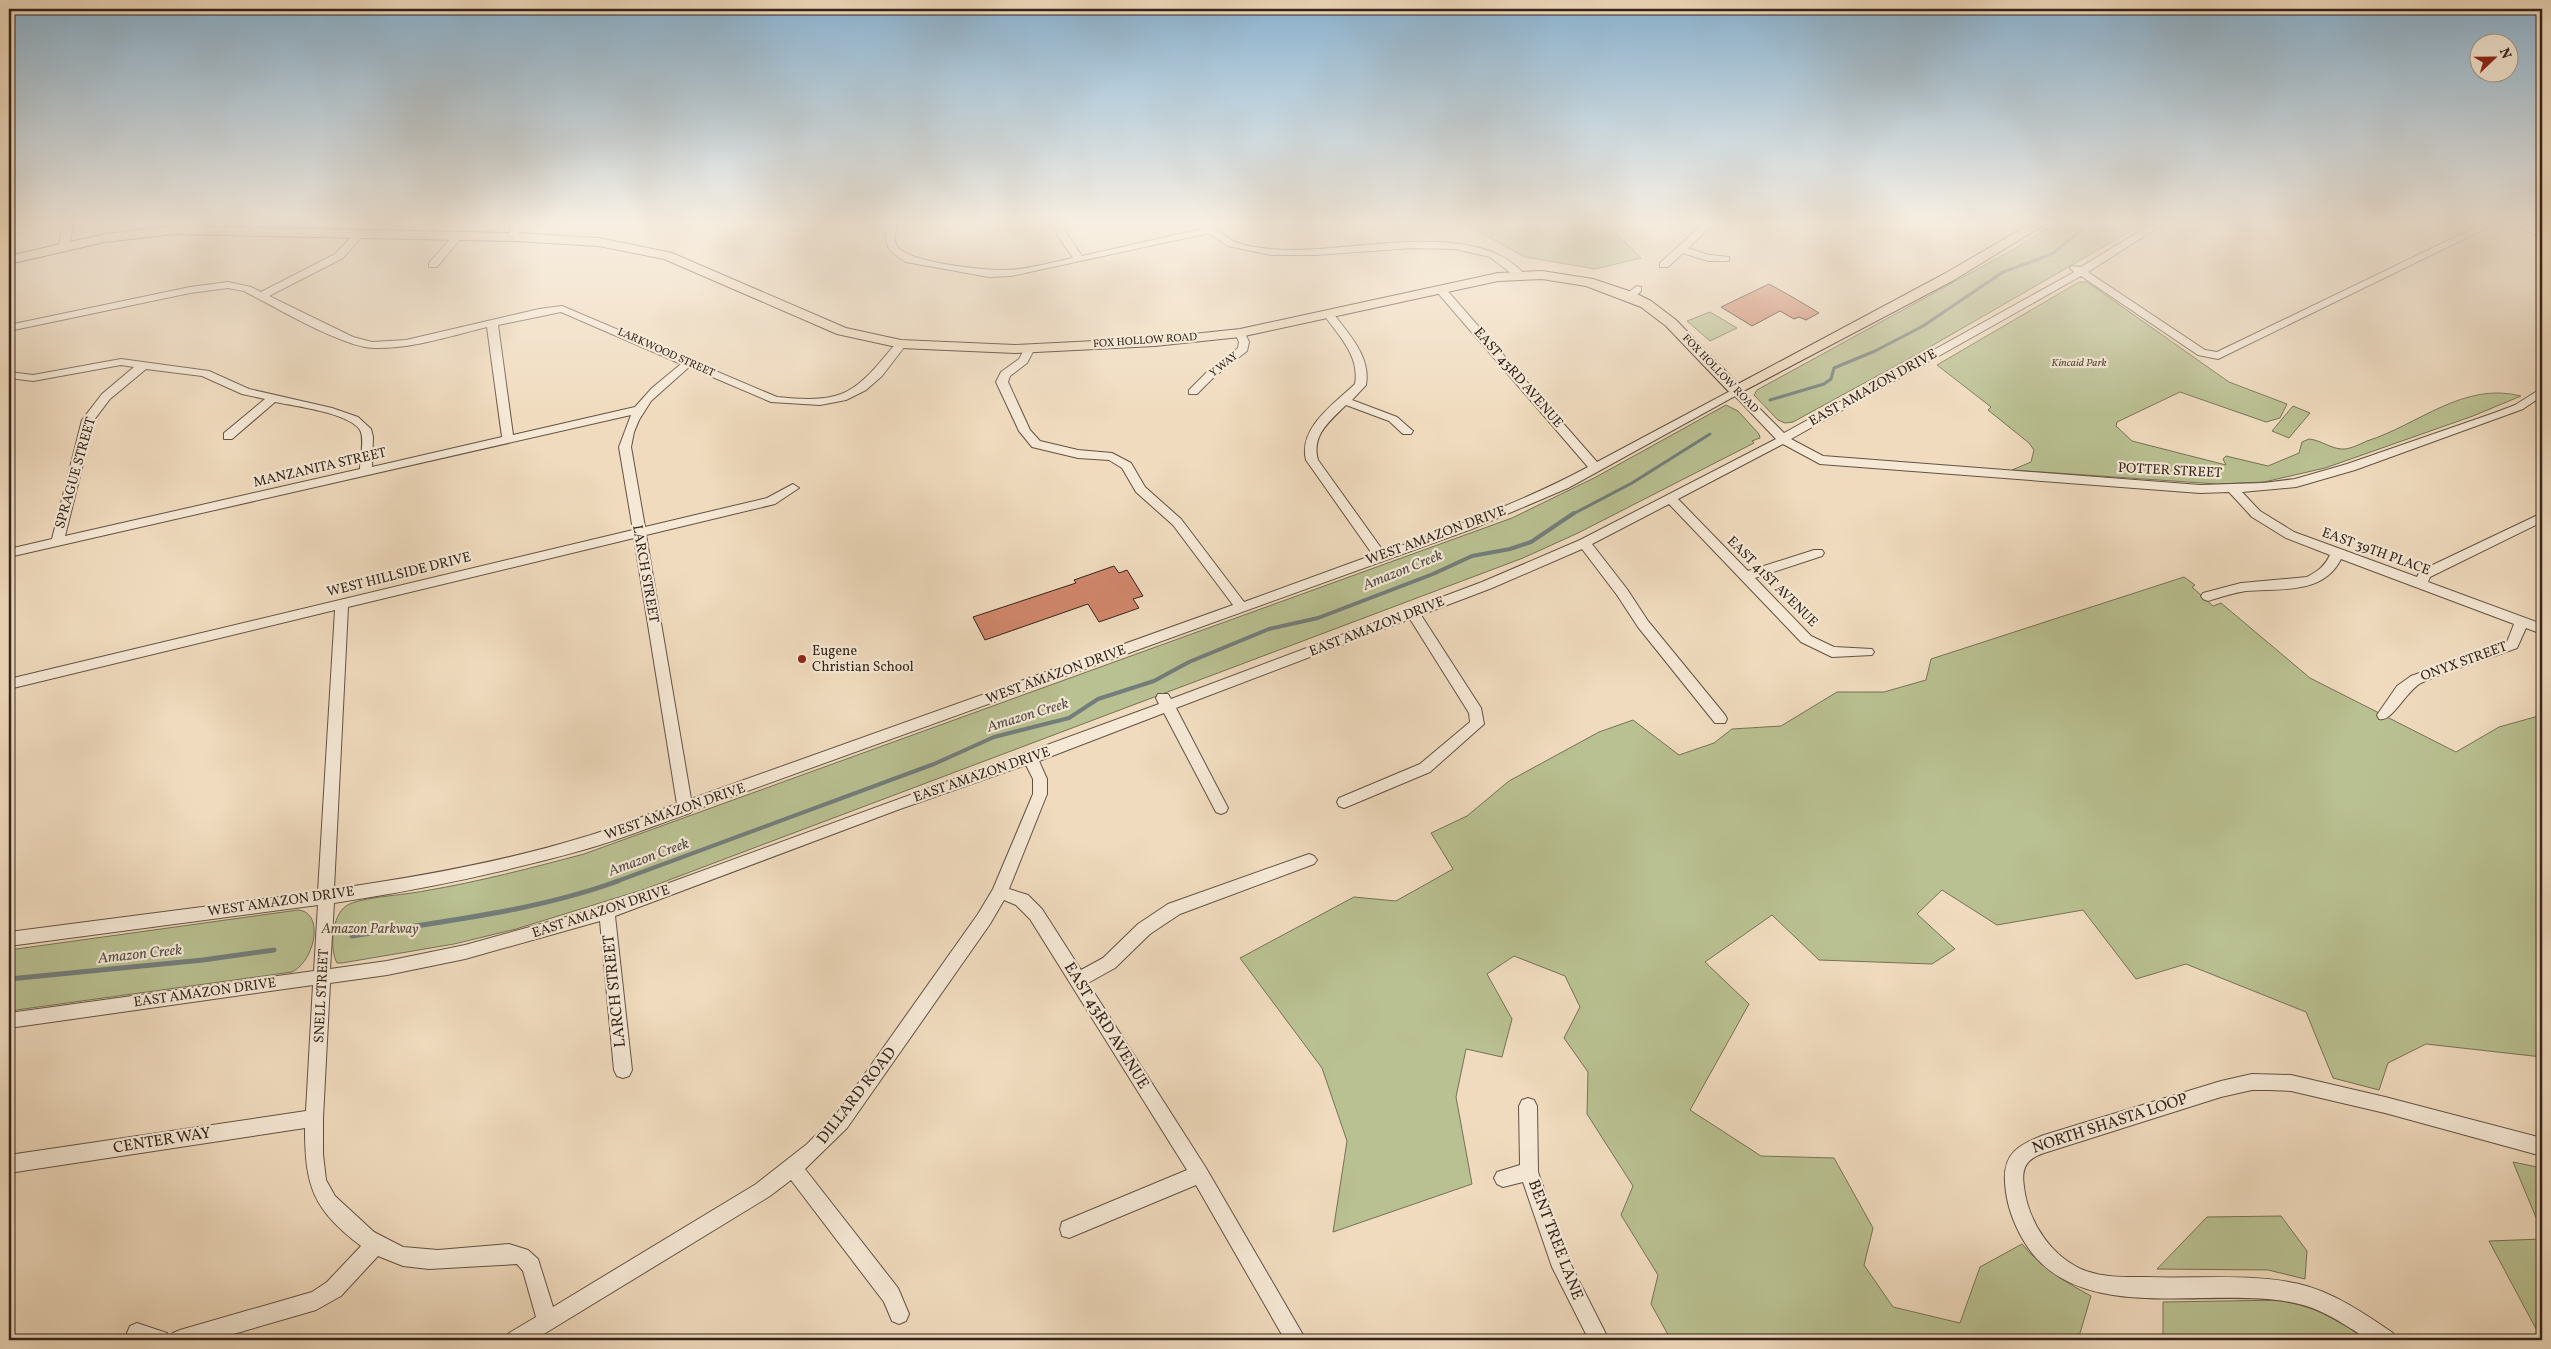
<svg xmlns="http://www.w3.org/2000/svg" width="2551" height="1349" font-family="Vollkorn,serif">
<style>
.green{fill:#b9c091;stroke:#767256}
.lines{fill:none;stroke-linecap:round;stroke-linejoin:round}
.stream-far2{stroke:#737d7b;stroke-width:3}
.stream-far1{stroke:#737d7b;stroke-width:4}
.stream{stroke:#737d7b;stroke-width:5}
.building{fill:#d1876c;stroke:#34241c}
.minor-casing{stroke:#635244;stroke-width:2}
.major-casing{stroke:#34241c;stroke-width:2}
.minor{fill:#f5e8d5;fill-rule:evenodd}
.major{fill:#f0dbbe;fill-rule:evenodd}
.poi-dot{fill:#8f2418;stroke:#f5e8d5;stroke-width:2}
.labels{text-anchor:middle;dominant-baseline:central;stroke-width:4.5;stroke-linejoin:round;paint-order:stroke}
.far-street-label{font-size:11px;fill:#34241c;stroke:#f5e8d5}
.far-park-label{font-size:11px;font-style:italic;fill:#554b39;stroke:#f5e8d5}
.street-label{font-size:14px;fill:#34241c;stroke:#f5e8d5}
.poi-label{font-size:14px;fill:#34241c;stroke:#f5e8d5;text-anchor:start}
.park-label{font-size:14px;font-style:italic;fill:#554b39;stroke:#f5e8d5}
.water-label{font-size:15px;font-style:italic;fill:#54514b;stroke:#f5e8d5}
.near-street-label{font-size:16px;fill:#34241c;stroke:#f5e8d5}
</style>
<rect width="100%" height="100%" fill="#f0dbbe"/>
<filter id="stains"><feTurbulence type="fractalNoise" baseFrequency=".004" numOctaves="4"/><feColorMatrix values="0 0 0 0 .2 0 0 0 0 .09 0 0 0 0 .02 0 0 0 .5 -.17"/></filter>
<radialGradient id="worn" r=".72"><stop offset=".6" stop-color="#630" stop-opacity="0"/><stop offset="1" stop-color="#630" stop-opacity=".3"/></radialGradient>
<path class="green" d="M 1465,224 L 1607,224 L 1641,258 L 1595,269 L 1525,257 Z
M 2054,224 L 2143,224 L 1921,352 L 1793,422 L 1785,423 L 1778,420 L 1754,395 L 1757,390 L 2014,249 Z
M 2079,282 L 2087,282 L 2229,382 L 2287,404 L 2280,418 L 2266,422 L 2180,392 L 2117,422 L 2116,426 L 2132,441 L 2226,465 L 2223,459 L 2226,456 L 2268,466 L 2299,453 L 2302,442 L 2309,439 C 2320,440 2330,448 2341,449 C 2349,450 2360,444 2367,441 C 2418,425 2464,381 2521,396 L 2473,416 L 2325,468 L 2264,482 L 2217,484 L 2012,470 L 2031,462 L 2034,450 L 2029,443 L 1988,410 L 1991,407 L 1937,365 Z
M 1710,312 L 1737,328 L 1710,341 L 1687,321 Z
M 1726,405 L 1738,411 L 1759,434 L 1760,438 L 1752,441 L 1754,443 L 1578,533 L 1523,558 L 645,889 L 516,929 L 454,944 L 342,963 L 337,963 C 329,948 332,916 346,906 C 359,897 406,895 424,891 C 478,882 531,868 584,854 L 1512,518 L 1596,477 Z
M 2293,406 L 2310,413 L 2289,438 L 2272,431 Z
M 2184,577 L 2195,585 L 2192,587 L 2213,606 L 2221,603 L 2310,678 L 2456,752 L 2499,727 L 2542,715 L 2542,1057 L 2426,1044 L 2388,1063 L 2379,1090 L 2333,1078 L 2306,1012 L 2186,964 L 2136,979 L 2083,910 L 1997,925 L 1942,890 L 1917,914 L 1955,949 L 1932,964 L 1819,960 L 1772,915 L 1705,962 L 1749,1004 L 1690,1110 L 1761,1156 L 1834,1158 L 1873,1228 L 1864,1265 L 1893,1307 L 1960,1323 L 1980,1267 L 2022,1244 C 2043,1269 2062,1280 2091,1296 L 2078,1340 L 1671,1340 L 1651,1304 L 1658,1275 L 1621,1215 L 1633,1186 L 1587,1114 L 1588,1072 L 1564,1038 L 1580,1007 L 1565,976 L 1514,956 L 1487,974 L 1512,1019 L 1502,1057 L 1466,1049 L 1456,1097 L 1472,1184 L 1333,1232 L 1347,1141 L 1322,1068 L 1240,958 L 1354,897 L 1396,901 L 1453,869 L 1431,833 L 1467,816 L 1509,781 L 1599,732 L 1633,720 L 1679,755 L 1714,743 L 1732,729 L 1781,726 L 1837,692 L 1884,692 L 1926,680 L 1931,659 Z
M 298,910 C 325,912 315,961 292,972 L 9,1011 L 9,950 Z
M 2513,1162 L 2542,1168 L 2542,1232 Z
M 2281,1216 L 2307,1251 L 2305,1279 L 2268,1270 L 2157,1269 L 2207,1217 Z
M 2542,1239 L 2542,1340 L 2489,1241 Z
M 2284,1300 L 2322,1312 L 2371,1340 L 2163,1340 L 2163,1302 Z"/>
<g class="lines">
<path class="stream-far2" d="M 1770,400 L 1824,384 L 1831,379 L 1834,368 L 1875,351 L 1923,326 L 2003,272 L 2052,254 L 2089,224
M 1573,514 L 1632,483 L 1710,434"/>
<path class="stream-far1" d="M 615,882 L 934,764 L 994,737 L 1069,718 L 1098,699 L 1154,681 L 1189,662 L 1269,629 L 1318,618 L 1433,574 L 1472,556 L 1510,549 L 1531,542 L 1574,513"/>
<path class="stream" d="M 352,936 C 441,921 533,912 618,881
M 9,979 L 203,960 L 274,950"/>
</g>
<path class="building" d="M 1769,284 L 1796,299 L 1819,313 L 1806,320 L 1799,317 L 1794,319 L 1780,311 L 1752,326 L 1721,307 Z
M 1114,566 L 1119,573 L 1127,570 L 1143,596 L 1133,599 L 1139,608 L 1099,622 L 1088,604 L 985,640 L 973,617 L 1076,583 L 1074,580 Z"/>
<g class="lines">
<g class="minor-casing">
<path id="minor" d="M 63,224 L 73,224 L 69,246 L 64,249 L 59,246 Z
M 510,224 L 520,224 L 518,239 L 510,237 Z
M 888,224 L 898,224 C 896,232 892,238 897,246 C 908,263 987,271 1008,270 C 1030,269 1052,262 1073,258 L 1050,224 L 1060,224 L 1082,256 L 1202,229 L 1196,224 C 1214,224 1219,233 1233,241 C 1243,246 1260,248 1271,249 C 1342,257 1474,214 1525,275 L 1524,277 L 1516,277 L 1490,257 L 1456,249 L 1412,248 L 1316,255 L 1271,255 L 1228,246 L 1209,233 L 1011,276 L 989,277 L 906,262 C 888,251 882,245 888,224 Z
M 1703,224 L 1714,224 L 1688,248 L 1709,255 L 1729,257 L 1729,261 L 1708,261 L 1683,253 L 1668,267 L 1660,267 L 1660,263 Z
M 2151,224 L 2163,224 L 2088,272 L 2205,350 L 2217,352 L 2482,224 L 2495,224 L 2218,359 L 2198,355 L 2081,276 L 1791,439 L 1823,456 L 2200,485 L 2263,483 L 2295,479 L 2347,464 L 2494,413 L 2515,405 L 2542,388 L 2542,396 L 2523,409 L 2355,470 L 2296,487 L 2242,492 L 2260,511 L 2294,532 L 2417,577 L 2420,571 L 2542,513 L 2542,522 L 2430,577 L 2428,582 L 2542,624 L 2542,634 L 2526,628 L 2517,648 C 2488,659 2448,670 2421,683 C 2405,692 2392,723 2379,719 L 2377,715 L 2397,686 L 2411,676 L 2507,642 L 2514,624 L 2341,559 C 2323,595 2281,588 2246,591 C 2233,593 2221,597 2208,601 L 2203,599 L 2201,596 L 2203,593 L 2241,583 L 2307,577 C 2318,571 2325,566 2330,555 L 2286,538 L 2252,517 L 2229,492 L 2200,493 L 1820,464 L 1783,444 L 1678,499 L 1748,571 L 1814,550 L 1822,550 L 1824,553 L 1822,556 L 1755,578 L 1811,636 L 1834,647 L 1872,649 L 1874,652 L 1872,655 L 1832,657 L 1801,642 L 1669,504 L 1592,544 L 1627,589 L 1648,621 L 1725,715 L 1727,719 L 1725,723 L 1715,723 L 1638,627 L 1617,595 L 1582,549 L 1492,588 L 1421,615 L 1481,708 L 1484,724 L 1430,772 L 1349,806 L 1344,808 L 1339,806 L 1337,802 L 1339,798 L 1420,764 L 1470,722 L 1469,713 L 1410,619 L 1176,708 L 1228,808 L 1226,812 L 1221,814 L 1216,812 L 1164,713 L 1039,761 L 1047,779 L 1047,794 L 1009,889 L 1028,895 L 1042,909 L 1081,970 L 1103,958 L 1138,924 L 1168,904 L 1309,854 L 1314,856 L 1317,860 L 1314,864 L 1180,914 L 1150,934 L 1115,968 L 1088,983 L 1206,1168 L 1306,1340 L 1285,1340 L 1196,1185 L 1069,1238 L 1062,1236 L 1060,1229 L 1062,1222 L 1187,1170 L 1030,919 L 1016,905 L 1004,900 L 990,924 L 847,1128 L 805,1169 L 898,1288 L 909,1314 L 906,1321 L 899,1324 L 892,1321 L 884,1302 L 791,1180 L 770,1196 L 534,1340 L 506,1340 L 509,1333 L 536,1317 L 523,1271 L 517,1264 L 429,1269 L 403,1266 L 378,1256 L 341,1296 L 316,1310 L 213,1340 L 170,1340 L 173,1333 L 180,1330 L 312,1292 L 327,1282 L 361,1246 C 313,1209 305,1187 305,1128 L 9,1173 L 9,1155 L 306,1111 L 313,985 L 9,1028 L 9,1013 L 314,971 L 318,905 L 9,946 L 9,932 L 318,892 L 335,610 L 9,689 L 9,679 L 633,530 L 619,447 L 631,415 L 9,557 L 9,549 L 52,539 L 82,420 L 102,394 L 134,367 L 121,365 L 33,381 L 9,378 L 9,372 L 33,375 L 121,359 L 209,371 L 249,389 L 332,408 L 358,417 L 371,429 L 373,437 L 372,467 L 502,437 L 487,327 C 450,336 412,349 374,348 C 344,348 273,306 244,291 L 228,288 L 190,293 L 9,331 L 9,325 L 190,287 L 228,282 L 251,287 L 261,292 L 335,254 L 357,231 L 360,230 L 365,233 L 343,258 L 269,296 L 353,337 L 372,342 L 406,340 L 539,309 L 562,306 L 777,397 C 846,404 855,393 897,342 L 905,342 L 905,346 L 882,376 L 866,390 L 846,400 L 820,405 L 771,402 L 689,367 L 651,401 L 639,420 L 634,432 L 631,447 L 645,527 L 767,498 L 793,484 L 799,488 L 775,504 L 646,535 L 691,799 L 1233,605 L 1173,525 L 1136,492 L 1122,468 L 1109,460 L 1078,458 L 1032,447 L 1019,431 L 996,382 L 1001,372 L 1019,359 L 1026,346 L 1030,345 L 1035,348 L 1027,363 L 1010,376 L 1008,382 L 1030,430 L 1040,441 L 1078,450 L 1112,453 L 1131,463 L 1145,487 L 1181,519 L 1244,602 L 1373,555 L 1306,460 C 1298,428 1334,404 1355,384 C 1360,356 1339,336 1324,315 L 1325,313 L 1333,313 C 1349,335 1371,356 1366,385 L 1352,400 L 1397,417 L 1413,431 L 1411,434 L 1403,434 L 1389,421 L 1346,405 C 1330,421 1311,435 1318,460 L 1384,552 C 1453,527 1523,502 1588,467 L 1437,292 L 1437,288 L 1445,288 L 1597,462 L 1736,388 L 1740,389 L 1784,433 L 2067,276 L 2074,272 L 2070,268 L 2071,266 L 2081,267 ZM 561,312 L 681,364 L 652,388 L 635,407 L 513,435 L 498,325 ZM 146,369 L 202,376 L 242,394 L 265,399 L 224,433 L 224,439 L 232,439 L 275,402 C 295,406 349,413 360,430 C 365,439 360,459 360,469 L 65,536 L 94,420 L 110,399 ZM 1735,396 L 1776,439 L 1580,540 L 1482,582 L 1171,699 L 1168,694 L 1158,694 L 1156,698 L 1159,704 L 606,906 L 465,945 L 387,961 L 330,969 L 334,903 C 418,890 501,873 583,850 C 619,840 656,825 690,813 L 692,811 L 1472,529 L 1568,488 ZM 634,538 L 677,804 C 646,815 615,828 584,837 C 503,862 418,877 334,889 L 348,607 ZM 1026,765 L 1033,779 L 1033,794 L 993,889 L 978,914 L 835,1116 L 807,1144 L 756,1184 L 553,1307 L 538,1259 L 528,1250 L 509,1244 L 438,1250 L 403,1247 L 374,1232 L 335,1196 L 326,1180 L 323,1154 L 323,1118 L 330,983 L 387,975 L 465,959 L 600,921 L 614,1070 L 617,1076 L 623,1078 L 629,1076 L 632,1070 L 615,916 L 900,809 Z
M 2515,224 L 2527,224 L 2542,231 L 2542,238 Z
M 458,233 L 461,234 L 461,238 L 437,267 L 429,267 L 429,263 L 455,234 Z
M 1637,286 L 1641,287 L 1641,291 L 1634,298 L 1626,298 L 1626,294 Z
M 1240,330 L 1244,331 L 1249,342 L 1247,351 L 1215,376 L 1197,394 L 1189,394 L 1189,390 L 1207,372 L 1238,348 L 1239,342 L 1235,333 Z
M 2252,1074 L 2291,1075 L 2385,1097 L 2542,1138 L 2542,1156 L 2385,1113 L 2291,1091 L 2269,1090 L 2252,1090 L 2221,1097 L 2044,1153 C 2026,1159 2021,1168 2024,1187 C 2028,1222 2052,1258 2086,1271 C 2106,1278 2127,1277 2147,1277 C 2197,1279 2250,1273 2299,1284 C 2333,1292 2364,1313 2393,1333 L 2396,1340 C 2388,1340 2376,1342 2369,1340 C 2363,1338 2356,1331 2350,1328 C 2334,1318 2317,1308 2299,1304 C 2214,1283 2079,1330 2025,1243 C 2014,1225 2006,1204 2005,1182 C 2003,1153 2020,1144 2044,1135 L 2221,1081 Z
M 1528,1098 L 1534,1100 L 1537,1106 L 1538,1172 L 1570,1263 L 1609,1340 L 1589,1340 L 1552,1267 L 1523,1182 L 1503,1187 L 1497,1184 L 1494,1178 L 1497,1172 L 1520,1165 L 1519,1106 L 1522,1100 Z
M 137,1323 L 167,1333 L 170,1340 L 130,1340 L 127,1333 L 130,1326 Z"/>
</g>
<g class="major-casing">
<path id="major" d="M 2030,224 L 2045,224 L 1954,280 L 1736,395 L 1731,394 L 1666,326 L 1641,307 L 1586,286 L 1542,279 L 1498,281 L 1240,337 L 1155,346 L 1015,353 L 901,348 L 837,334 L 664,259 L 599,246 L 515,241 L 174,234 L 105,242 L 9,264 L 9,256 L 105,234 L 174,226 L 515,233 L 599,238 L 672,253 L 846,328 L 901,340 L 1015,345 L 1155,338 L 1240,329 L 1498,273 L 1542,271 L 1593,279 L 1635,293 L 1651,301 L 1676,320 L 1738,384 L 1944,274 Z"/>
</g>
<use href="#minor" class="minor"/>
<use href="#major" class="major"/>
</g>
<linearGradient id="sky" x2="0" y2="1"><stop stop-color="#8ab6d6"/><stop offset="0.54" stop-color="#f8efe2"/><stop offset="1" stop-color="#f8efe2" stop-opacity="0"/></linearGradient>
<rect width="2551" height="413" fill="url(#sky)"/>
<circle class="poi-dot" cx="802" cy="659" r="5"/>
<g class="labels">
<g class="far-street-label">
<text transform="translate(1145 341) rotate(-4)">FOX HOLLOW ROAD</text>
<text transform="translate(666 353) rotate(24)">LARKWOOD STREET</text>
<text transform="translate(1224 365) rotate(-38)">Y WAY</text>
<text transform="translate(1720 374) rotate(46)">FOX HOLLOW ROAD</text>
</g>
<g class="far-park-label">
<text x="2079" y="363">Kincaid Park</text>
</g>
<g class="street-label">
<text transform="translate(1518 378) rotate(49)">EAST 43RD AVENUE</text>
<text transform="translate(1873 388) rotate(-29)">EAST AMAZON DRIVE</text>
<text transform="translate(320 468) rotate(-13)">MANZANITA STREET</text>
<text transform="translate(2170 471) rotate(3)">POTTER STREET</text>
<text transform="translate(76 473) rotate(-74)">SPRAGUE STREET</text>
<text transform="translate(1436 536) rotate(-20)">WEST AMAZON DRIVE</text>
<text transform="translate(2376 552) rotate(20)">EAST 39TH PLACE</text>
<text transform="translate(645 574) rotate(80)">LARCH STREET</text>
<text transform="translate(399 575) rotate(-14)">WEST HILLSIDE DRIVE</text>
<text transform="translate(1772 582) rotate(45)">EAST 41ST AVENUE</text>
<text transform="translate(1377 627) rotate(-21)">EAST AMAZON DRIVE</text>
<text transform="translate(2464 662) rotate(-20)">ONYX STREET</text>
<text transform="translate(1056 675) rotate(-20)">WEST AMAZON DRIVE</text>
<text transform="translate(982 775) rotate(-19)">EAST AMAZON DRIVE</text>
<text transform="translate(675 812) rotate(-19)">WEST AMAZON DRIVE</text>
<text transform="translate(281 902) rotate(-8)">WEST AMAZON DRIVE</text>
<text transform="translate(601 912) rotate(-18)">EAST AMAZON DRIVE</text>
<text transform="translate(205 993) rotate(-8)">EAST AMAZON DRIVE</text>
<text transform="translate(322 996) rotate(-87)">SNELL STREET</text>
</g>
<g class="poi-label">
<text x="812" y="651">Eugene<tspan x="812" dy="16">Christian School</tspan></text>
</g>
<g class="park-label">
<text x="370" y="929">Amazon Parkway</text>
</g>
<g class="water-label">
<text transform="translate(1403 571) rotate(-22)">Amazon Creek</text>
<text transform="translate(1028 716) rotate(-17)">Amazon Creek</text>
<text transform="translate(649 858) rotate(-20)">Amazon Creek</text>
<text transform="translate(140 955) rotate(-6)">Amazon Creek</text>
</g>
<g class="near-street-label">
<text transform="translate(615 991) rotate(-96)">LARCH STREET</text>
<text transform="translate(1106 1026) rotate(58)">EAST 43RD AVENUE</text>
<text transform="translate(857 1096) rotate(-52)">DILLARD ROAD</text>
<text transform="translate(2110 1124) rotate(-18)">NORTH SHASTA LOOP</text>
<text transform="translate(162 1141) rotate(-9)">CENTER WAY</text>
<text transform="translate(1555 1240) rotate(69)">BENT TREE LANE</text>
</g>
</g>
<rect width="2551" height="1349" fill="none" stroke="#f0dbbe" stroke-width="30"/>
<rect x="10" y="10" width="2531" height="1329" fill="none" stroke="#34241c" stroke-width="2.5"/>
<rect x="15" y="15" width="2521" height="1319" fill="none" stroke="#34241c"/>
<g transform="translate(2494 58) rotate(68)"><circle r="24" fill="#f5e8d5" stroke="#a89a8b"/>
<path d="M0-4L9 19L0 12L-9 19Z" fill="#8f2418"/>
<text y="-8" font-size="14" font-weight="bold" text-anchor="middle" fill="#34241c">N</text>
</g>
<rect width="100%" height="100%" filter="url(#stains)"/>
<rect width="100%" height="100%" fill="url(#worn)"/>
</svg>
